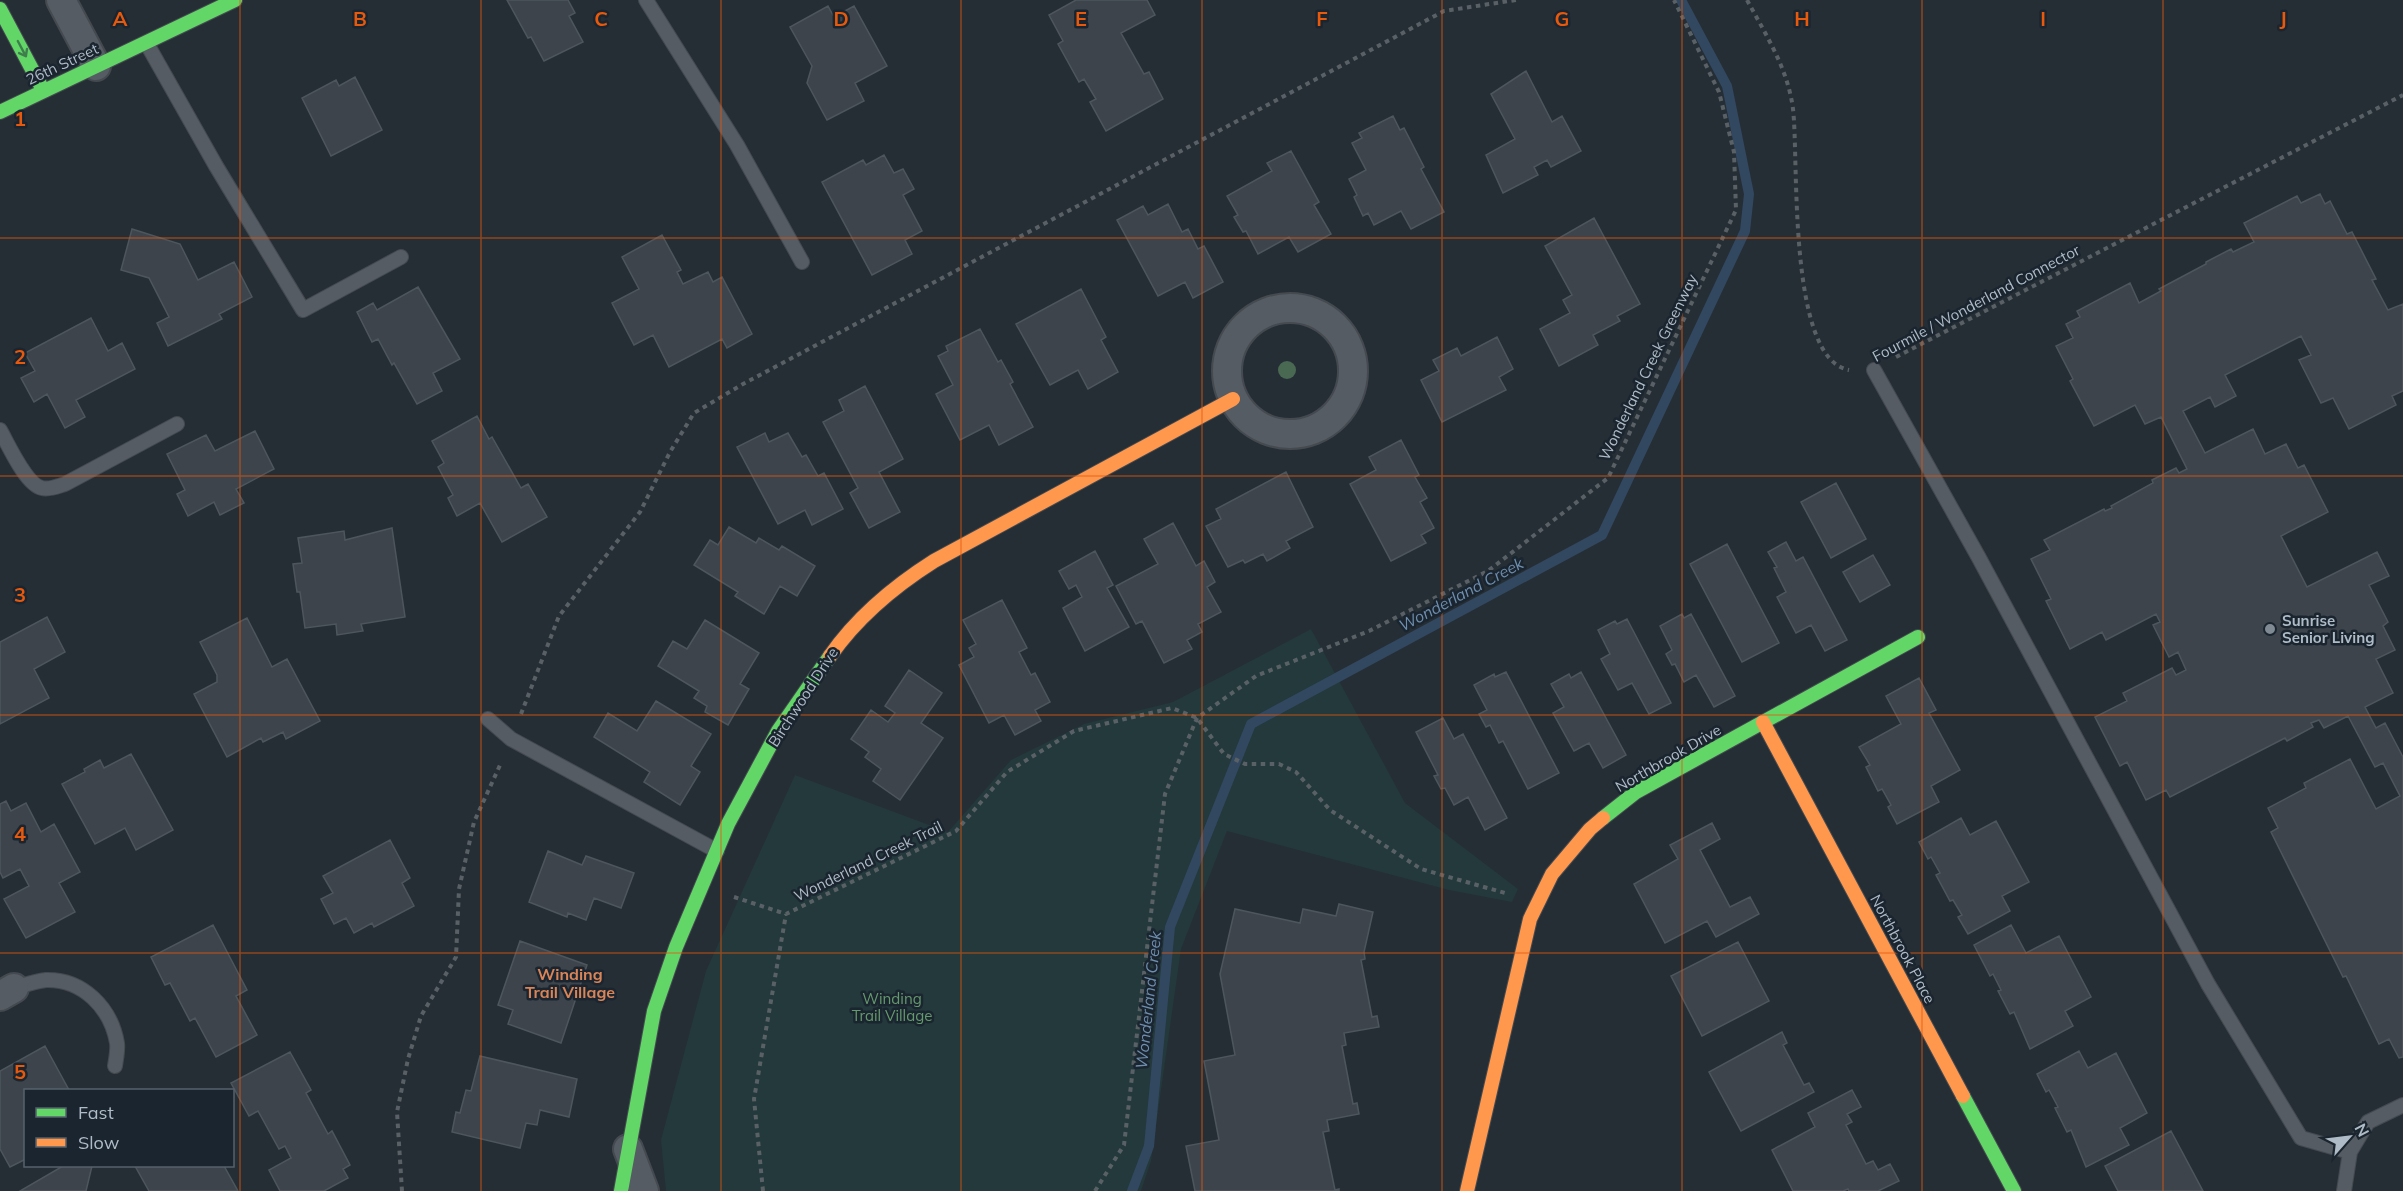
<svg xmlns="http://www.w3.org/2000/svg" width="2403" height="1191" font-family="Mulish,sans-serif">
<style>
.green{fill:#23393b}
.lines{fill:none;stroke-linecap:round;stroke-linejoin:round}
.stream{stroke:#324860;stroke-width:10}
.building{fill:#3e444b;stroke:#4e565d;stroke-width:1.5}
.lane-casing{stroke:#444a50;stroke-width:16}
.street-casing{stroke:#444a50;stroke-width:32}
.fast-casing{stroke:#444a50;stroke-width:16}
.slow-casing{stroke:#444a50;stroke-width:16}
.path{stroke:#5a6166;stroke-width:4;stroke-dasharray:4.5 4.5;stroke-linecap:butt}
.lane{stroke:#565c63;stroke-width:14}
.street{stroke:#565c63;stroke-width:28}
.fast{stroke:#63d668;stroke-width:14}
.slow{stroke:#ff974d;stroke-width:14}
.tree{fill:#496953}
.oneway{stroke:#3e7e4c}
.grid{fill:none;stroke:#e8590c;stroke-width:1.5;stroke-opacity:0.55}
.poi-dot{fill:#7f8a94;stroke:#1a2530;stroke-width:2}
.labels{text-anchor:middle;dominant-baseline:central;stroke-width:5;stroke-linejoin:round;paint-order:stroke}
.street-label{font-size:15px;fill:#afbbc7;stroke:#1a2530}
.poi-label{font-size:15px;font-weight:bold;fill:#afbbc7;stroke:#1a2530;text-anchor:start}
.park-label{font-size:15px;fill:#659a6c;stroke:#1a2530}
.water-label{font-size:16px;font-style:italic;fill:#6e8ead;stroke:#1a2530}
.neighbourhood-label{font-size:16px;font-weight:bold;fill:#da8558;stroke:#1a2530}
.grid-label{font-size:20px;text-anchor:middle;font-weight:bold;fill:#e8590c;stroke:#1a2530;stroke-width:5;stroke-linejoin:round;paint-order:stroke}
</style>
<rect width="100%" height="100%" fill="#262e35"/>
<path class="green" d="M 1311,629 L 1405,803 L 1518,889 L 1512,902 L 1449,890 L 1227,831 L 1181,949 L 1151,1161 L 1141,1191 L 666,1191 L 661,1140 L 706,971 L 795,775 L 948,832 L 1011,760 L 1084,724 L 1173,702 Z"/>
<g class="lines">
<path class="stream" d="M 1132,1191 L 1149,1146 L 1170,927 L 1251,724 L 1602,535 L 1745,231 L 1749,194 L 1727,86 L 1681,0"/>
</g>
<path class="building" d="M 507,0 L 568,0 L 575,13 L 569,16 L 583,42 L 544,61 L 531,37 L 528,38 Z
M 1076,0 L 1147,0 L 1155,15 L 1121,33 L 1144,74 L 1149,72 L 1163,99 L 1106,131 L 1090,102 L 1096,99 L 1084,79 L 1079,82 L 1058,44 L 1063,41 L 1049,15 Z
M 828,6 L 834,17 L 854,6 L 887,66 L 855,83 L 864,101 L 827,120 L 807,83 L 812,66 L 790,27 Z
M 1526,71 L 1552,122 L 1562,116 L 1581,151 L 1551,167 L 1547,160 L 1534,167 L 1538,175 L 1503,193 L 1486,155 L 1515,139 L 1491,94 Z
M 355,77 L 382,130 L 331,156 L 302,98 L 336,80 L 339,86 Z
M 1393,116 L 1400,130 L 1404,128 L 1424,167 L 1421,169 L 1444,212 L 1411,229 L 1401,211 L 1374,225 L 1368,213 L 1363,216 L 1354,197 L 1357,195 L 1349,179 L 1366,170 L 1352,143 L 1362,138 L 1359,133 Z
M 1291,151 L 1319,202 L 1314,205 L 1331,234 L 1298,252 L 1289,237 L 1258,254 L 1246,231 L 1243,232 L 1234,217 L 1238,215 L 1227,196 L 1272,171 L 1267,163 Z
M 884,155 L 894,173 L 903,169 L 914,189 L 903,195 L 922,231 L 905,240 L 912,254 L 872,275 L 822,182 L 863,160 L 866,165 Z
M 2320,194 L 2325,204 L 2330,201 L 2347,234 L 2352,232 L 2376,279 L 2372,280 L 2388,310 L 2403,304 L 2403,391 L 2392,396 L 2396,405 L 2349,429 L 2333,398 L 2321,403 L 2299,360 L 2311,355 L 2301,336 L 2225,375 L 2236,396 L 2215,407 L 2210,397 L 2183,411 L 2205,453 L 2253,429 L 2265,454 L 2286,444 L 2298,468 L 2304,465 L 2328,512 L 2281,536 L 2307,587 L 2377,552 L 2389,576 L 2369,585 L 2388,622 L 2383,626 L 2395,650 L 2376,659 L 2393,693 L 2365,707 L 2376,728 L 2385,723 L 2403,757 L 2403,1057 L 2399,1058 L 2389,1039 L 2379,1044 L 2346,976 L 2343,977 L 2271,832 L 2278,828 L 2268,808 L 2306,788 L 2304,783 L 2350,759 L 2376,809 L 2400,796 L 2383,763 L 2375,767 L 2348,716 L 2324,728 L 2319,720 L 2311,723 L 2313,727 L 2287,741 L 2285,738 L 2170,797 L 2166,790 L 2146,800 L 2127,762 L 2120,766 L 2095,717 L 2127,701 L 2123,693 L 2172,668 L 2176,675 L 2186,670 L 2178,652 L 2169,657 L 2153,625 L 2160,622 L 2156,614 L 2106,640 L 2102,632 L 2070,649 L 2046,601 L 2051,599 L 2031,559 L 2050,550 L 2044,540 L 2104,509 L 2105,511 L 2112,508 L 2111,506 L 2153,483 L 2152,480 L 2176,468 L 2179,473 L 2187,469 L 2161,417 L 2145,424 L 2135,405 L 2094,426 L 2070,381 L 2073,379 L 2056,346 L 2073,338 L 2066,324 L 2080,317 L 2077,311 L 2130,283 L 2139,303 L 2161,291 L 2159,289 L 2206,264 L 2206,262 L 2231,249 L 2233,252 L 2254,242 L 2244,223 L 2297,196 L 2301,203 Z
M 1168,204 L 1182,232 L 1188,229 L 1198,249 L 1204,246 L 1223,282 L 1193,298 L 1185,282 L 1158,296 L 1117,220 L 1143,206 L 1148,215 Z
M 1594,218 L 1640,304 L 1617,316 L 1620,321 L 1593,335 L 1598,345 L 1559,366 L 1540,329 L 1570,313 L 1563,300 L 1572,295 L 1545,246 Z
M 132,229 L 180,244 L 198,280 L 234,262 L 252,297 L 219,314 L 222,319 L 168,346 L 157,323 L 169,317 L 149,278 L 121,270 Z
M 662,235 L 681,270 L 677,272 L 683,284 L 708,272 L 713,282 L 722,277 L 752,334 L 727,348 L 722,339 L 669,367 L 653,335 L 634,345 L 612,303 L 639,289 L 622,257 Z
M 418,287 L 460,359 L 433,373 L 442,391 L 417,404 L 394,363 L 392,365 L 378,339 L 372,342 L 357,312 L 373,303 L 377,310 Z
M 1081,289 L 1106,337 L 1101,340 L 1118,372 L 1088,389 L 1078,370 L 1050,385 L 1016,324 Z
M 91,318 L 108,351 L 122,343 L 135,369 L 76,400 L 85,417 L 65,428 L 47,394 L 34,402 L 21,378 L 35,371 L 25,353 Z
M 980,329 L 998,362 L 1001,360 L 1013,382 L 1010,384 L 1033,427 L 999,445 L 989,425 L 960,440 L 936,394 L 953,385 L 938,356 L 948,351 L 946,346 Z
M 1497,337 L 1513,369 L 1499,377 L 1506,390 L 1442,422 L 1421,380 L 1439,371 L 1433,360 L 1457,348 L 1461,356 Z
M 865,386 L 903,459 L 879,472 L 900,512 L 869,528 L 850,493 L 858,488 L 823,422 L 844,411 L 839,400 Z
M 477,416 L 489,439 L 492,437 L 521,488 L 528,484 L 547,517 L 502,542 L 480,503 L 457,516 L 448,498 L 453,495 L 438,467 L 444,463 L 432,441 Z
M 255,431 L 274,469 L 236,489 L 244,503 L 220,515 L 214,502 L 188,516 L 177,494 L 185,490 L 167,454 L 206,435 L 215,451 Z
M 765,433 L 769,442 L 788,433 L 802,457 L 806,455 L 818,476 L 824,473 L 843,509 L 812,525 L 805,510 L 778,524 L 737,447 Z
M 1401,440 L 1419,475 L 1415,477 L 1427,498 L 1420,502 L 1434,528 L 1421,535 L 1426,543 L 1391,561 L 1350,484 L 1376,470 L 1369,457 Z
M 1286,472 L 1313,527 L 1286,541 L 1290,548 L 1267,561 L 1263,554 L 1245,563 L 1243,560 L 1228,567 L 1206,526 L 1221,519 L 1216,509 Z
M 1836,483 L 1866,539 L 1831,558 L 1801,502 Z
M 1173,523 L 1196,566 L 1204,561 L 1215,582 L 1207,587 L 1221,612 L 1198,624 L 1202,632 L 1187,640 L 1192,649 L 1164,663 L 1142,621 L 1136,624 L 1116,586 L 1158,564 L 1144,539 Z
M 729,527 L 756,543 L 759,538 L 779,550 L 782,546 L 815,566 L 797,596 L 780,586 L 764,614 L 735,596 L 738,592 L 694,565 L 710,540 L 718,545 Z
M 392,528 L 405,617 L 361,624 L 363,631 L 337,635 L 336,624 L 305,628 L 300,592 L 297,592 L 293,564 L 302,563 L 298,538 L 344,531 L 345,540 Z
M 1786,542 L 1796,561 L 1803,557 L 1847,640 L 1825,651 L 1811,625 L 1796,633 L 1777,597 L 1786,592 L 1774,568 L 1777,567 L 1768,552 Z
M 1727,544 L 1779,643 L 1742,662 L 1690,564 Z
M 1095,551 L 1113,585 L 1107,588 L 1129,627 L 1085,651 L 1063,608 L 1082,597 L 1076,585 L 1069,589 L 1059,571 Z
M 1873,555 L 1890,585 L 1860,602 L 1843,572 Z
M 1002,600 L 1027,648 L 1019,652 L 1031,675 L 1035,673 L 1050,702 L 1035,710 L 1041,721 L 1015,735 L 1004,715 L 989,723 L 959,665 L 974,657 L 969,648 L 976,644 L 963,620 Z
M 1682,614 L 1684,618 L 1691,614 L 1735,696 L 1714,707 L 1696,675 L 1684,682 L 1675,664 L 1672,665 L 1666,654 L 1672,650 L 1660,626 Z
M 47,617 L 65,652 L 34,669 L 49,698 L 0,724 L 0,642 Z
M 247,618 L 272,667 L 287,659 L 320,721 L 286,739 L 283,732 L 263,742 L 261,738 L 227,757 L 194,694 L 217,682 L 217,675 L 200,642 Z
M 1627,619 L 1671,703 L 1649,714 L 1632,683 L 1618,690 L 1601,659 L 1610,654 L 1598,630 L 1615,621 L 1617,624 Z
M 705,620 L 759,653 L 740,684 L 749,689 L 728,725 L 705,712 L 707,706 L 694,698 L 699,691 L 658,666 L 673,641 L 687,649 Z
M 909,670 L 942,693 L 921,723 L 943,738 L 900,800 L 873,781 L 881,769 L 865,757 L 869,752 L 851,739 L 871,710 L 888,722 L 895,713 L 885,706 Z
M 1506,672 L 1559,773 L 1528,789 L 1503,741 L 1499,743 L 1490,725 L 1486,727 L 1479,714 L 1487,710 L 1474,685 L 1494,674 L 1495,677 Z
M 1581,672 L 1626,755 L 1603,768 L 1589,743 L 1574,751 L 1553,713 L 1564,707 L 1551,684 L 1569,674 L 1571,678 Z
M 1919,678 L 1936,710 L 1929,713 L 1960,770 L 1931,786 L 1939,802 L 1897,824 L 1888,807 L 1891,805 L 1882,789 L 1878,791 L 1866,767 L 1870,765 L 1859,747 L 1901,724 L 1886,696 Z
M 656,701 L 711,734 L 691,766 L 700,772 L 680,805 L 644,782 L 650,772 L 594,737 L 608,713 L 637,731 Z
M 1443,718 L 1454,739 L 1463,734 L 1507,818 L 1485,830 L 1468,797 L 1454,805 L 1445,788 L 1441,789 L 1434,776 L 1438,775 L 1416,732 Z
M 131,754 L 173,830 L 136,850 L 125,828 L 95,844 L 62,784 L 85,772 L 84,769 L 100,760 L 104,768 Z
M 6,801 L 11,811 L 26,803 L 41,832 L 54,824 L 80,872 L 59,883 L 75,912 L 26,938 L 4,899 L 29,886 L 20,869 L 3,878 L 0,872 L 0,804 Z
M 1961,818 L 1970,835 L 1996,821 L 2029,882 L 2002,896 L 2010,911 L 1968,934 L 1958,917 L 1962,915 L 1953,900 L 1950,901 L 1936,875 L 1940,873 L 1931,857 L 1928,859 L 1919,842 Z
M 1712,823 L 1720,839 L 1700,850 L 1730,907 L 1750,897 L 1759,914 L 1716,937 L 1707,921 L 1665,943 L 1634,884 L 1678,859 L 1670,845 Z
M 390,840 L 410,878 L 402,883 L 414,906 L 374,927 L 372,923 L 354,933 L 346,918 L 334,924 L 321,899 L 333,893 L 323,876 Z
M 548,851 L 582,865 L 586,856 L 634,873 L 621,908 L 594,898 L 586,920 L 568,913 L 567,917 L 529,902 Z
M 1339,904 L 1373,912 L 1364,952 L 1365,959 L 1361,960 L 1372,1017 L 1377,1016 L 1379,1027 L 1344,1033 L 1346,1045 L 1342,1046 L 1353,1104 L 1357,1103 L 1359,1114 L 1327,1120 L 1329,1131 L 1323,1132 L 1335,1190 L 1339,1189 L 1339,1191 L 1195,1191 L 1186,1146 L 1219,1140 L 1204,1061 L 1235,1055 L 1220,974 L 1235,909 L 1300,923 L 1303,909 L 1336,916 Z
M 213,925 L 247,990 L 236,996 L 257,1035 L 216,1057 L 195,1018 L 190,1021 L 170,983 L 165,985 L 151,957 Z
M 2011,925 L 2026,953 L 2059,936 L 2091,997 L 2065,1011 L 2073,1026 L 2030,1049 L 2014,1012 L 2010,1014 L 1998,991 L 2001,990 L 1993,974 L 1990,976 L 1974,945 Z
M 520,941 L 587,965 L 561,1043 L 508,1024 L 513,1010 L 498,1005 Z
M 1738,942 L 1769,1001 L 1702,1036 L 1671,976 Z
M 1782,1032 L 1787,1043 L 1783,1045 L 1804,1085 L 1809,1083 L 1814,1092 L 1741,1131 L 1709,1072 Z
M 45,1046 L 69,1090 L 26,1090 L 26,1159 L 10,1167 L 0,1149 L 0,1071 Z
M 2079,1051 L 2088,1068 L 2116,1053 L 2147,1113 L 2120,1128 L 2129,1145 L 2086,1167 L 2071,1130 L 2067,1132 L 2055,1108 L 2058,1107 L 2049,1090 L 2046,1092 L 2037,1074 Z
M 290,1052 L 311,1090 L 306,1093 L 328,1134 L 332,1131 L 350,1165 L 343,1169 L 348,1178 L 324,1191 L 280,1191 L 269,1170 L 291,1158 L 285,1146 L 279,1149 L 258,1111 L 249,1116 L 231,1083 Z
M 480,1056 L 577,1079 L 569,1117 L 540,1110 L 537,1125 L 526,1123 L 520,1148 L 452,1132 L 456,1112 L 460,1113 L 466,1090 L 471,1091 Z
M 1852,1090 L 1861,1107 L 1847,1114 L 1852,1122 L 1846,1125 L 1866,1164 L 1873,1161 L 1878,1170 L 1890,1164 L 1899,1181 L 1878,1191 L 1849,1191 L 1848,1189 L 1843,1191 L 1793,1191 L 1772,1150 L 1815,1127 L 1808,1113 Z
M 2171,1131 L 2203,1191 L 2118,1191 L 2105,1166 Z
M 63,1166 L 92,1166 L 86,1191 L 20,1191 Z
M 135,1166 L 224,1166 L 238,1191 L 149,1191 Z"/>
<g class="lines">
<g class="lane-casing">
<path id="lane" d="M 646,0 L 737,145 L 802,262
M 147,44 L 216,166 L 303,310 L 401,257
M 1874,370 L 1979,558 L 2208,984 L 2301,1138 L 2350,1152
M 0,430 C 8,444 26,485 42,488 C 50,490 58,486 65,484 L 177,424
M 488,719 L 511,739 L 717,851
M 14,988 C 24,985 36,981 46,980 C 83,979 111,1008 117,1043 C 118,1050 116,1059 115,1066
M 2344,1191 L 2350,1152 L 2368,1122 L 2403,1105"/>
</g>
<g class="street-casing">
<path id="street" d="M 61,0 L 96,66
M1227 371a63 63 0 1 1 126 0a63 63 0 1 1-126 0Z
M 0,996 L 14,988
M 628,1149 L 644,1191"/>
</g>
<g class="fast-casing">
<path id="fast" d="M 0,9 L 43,90
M 0,112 L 235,0
M 1603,818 L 1636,792 L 1918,637
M 1963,1096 L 2014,1191
M 621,1191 L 654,1011 L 676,947 L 728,824 L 778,731 L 830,656"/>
</g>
<g class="slow-casing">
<path id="slow" d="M 830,656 C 858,616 893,587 934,561 L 1233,399
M 1763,722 L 1963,1096
M 1467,1191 L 1530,919 L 1552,874 L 1590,829 L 1603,818"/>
</g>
<path class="path" d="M 1747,0 C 1766,35 1788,69 1793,109 C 1799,160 1787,359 1849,370
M 1896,357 L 2403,95
M 521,714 L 559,616 L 640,512 L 670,452 L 694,413 L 743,384 L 1444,11 L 1516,0
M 734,897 L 786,914 L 956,831 L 1007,772 L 1074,731 L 1172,708 L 1197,718 L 1224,754 L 1245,764 L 1279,764 L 1296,772 L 1330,810 L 1421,869 L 1505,893
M 402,1191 L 397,1112 L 408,1059 L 421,1016 L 456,957 L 459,889 L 474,822 L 501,763
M 763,1191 L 754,1099 L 786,914
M 1095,1191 L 1124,1145 L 1165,794 L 1197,718 L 1256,676 L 1369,631 L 1488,571 L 1608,478 L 1736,210 L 1734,152 L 1719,92 L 1674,0"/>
<use href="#lane" class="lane"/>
<use href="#street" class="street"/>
<use href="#fast" class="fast"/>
<use href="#slow" class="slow"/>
</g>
<circle class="tree" cx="1287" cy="370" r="9"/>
<defs><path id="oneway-shaft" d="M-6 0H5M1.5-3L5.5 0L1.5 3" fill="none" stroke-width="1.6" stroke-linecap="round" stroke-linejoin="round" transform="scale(1.5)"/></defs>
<use class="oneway" href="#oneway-shaft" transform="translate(22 49) rotate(62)"/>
<path class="grid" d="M 240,0 L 240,1191M 481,0 L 481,1191M 721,0 L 721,1191M 961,0 L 961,1191M 1202,0 L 1202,1191M 1442,0 L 1442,1191M 1682,0 L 1682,1191M 1922,0 L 1922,1191M 2163,0 L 2163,1191M 0,238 L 2403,238M 0,476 L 2403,476M 0,715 L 2403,715M 0,953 L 2403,953"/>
<circle class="poi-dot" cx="2270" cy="629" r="6"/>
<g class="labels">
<g class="street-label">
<text transform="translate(62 64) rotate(-25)">26th Street</text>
<text transform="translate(1976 303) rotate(-28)">Fourmile / Wonderland Connector</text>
<text transform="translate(1648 367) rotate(-64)">Wonderland Creek Greenway</text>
<text transform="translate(803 697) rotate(-57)">Birchwood Drive</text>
<text transform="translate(1668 758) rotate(-30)">Northbrook Drive</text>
<text transform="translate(868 861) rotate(-26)">Wonderland Creek Trail</text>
<text transform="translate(1903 949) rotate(62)">Northbrook Place</text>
</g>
<g class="poi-label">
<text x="2282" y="620">Sunrise<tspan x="2282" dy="17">Senior Living</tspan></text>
</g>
<g class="park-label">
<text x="892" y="998">Winding<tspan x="892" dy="17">Trail Village</tspan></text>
</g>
<g class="water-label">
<text transform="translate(1461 594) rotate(-28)">Wonderland Creek</text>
<text transform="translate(1148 1000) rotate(-84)">Wonderland Creek</text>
</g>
<g class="neighbourhood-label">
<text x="570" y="974">Winding<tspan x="570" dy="18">Trail Village</tspan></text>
</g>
</g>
<g class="grid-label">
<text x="120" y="26">A</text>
<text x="360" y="26">B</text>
<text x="601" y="26">C</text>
<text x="841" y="26">D</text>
<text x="1081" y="26">E</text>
<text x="1322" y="26">F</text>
<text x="1562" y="26">G</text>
<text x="1802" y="26">H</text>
<text x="2043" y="26">I</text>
<text x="2283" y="26">J</text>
<text x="20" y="126">1</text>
<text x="20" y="364">2</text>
<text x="20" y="602">3</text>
<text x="20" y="841">4</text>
<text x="20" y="1079">5</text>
</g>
<rect x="24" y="1089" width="210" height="78" fill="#1a2530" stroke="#56616c" stroke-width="1.5"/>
<rect x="36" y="1108" width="30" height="9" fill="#63d668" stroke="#56616c" stroke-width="1.5"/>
<text x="78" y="1119" font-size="18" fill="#afbbc7">Fast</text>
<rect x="36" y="1138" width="30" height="9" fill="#ff974d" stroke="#56616c" stroke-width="1.5"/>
<text x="78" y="1149" font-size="18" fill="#afbbc7">Slow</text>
<g transform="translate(2349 1137) rotate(62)" stroke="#1a2530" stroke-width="4.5" paint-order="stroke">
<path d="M0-4.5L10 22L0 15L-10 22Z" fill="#afbbc7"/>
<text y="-9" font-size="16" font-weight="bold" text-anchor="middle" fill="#afbbc7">N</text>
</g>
</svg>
